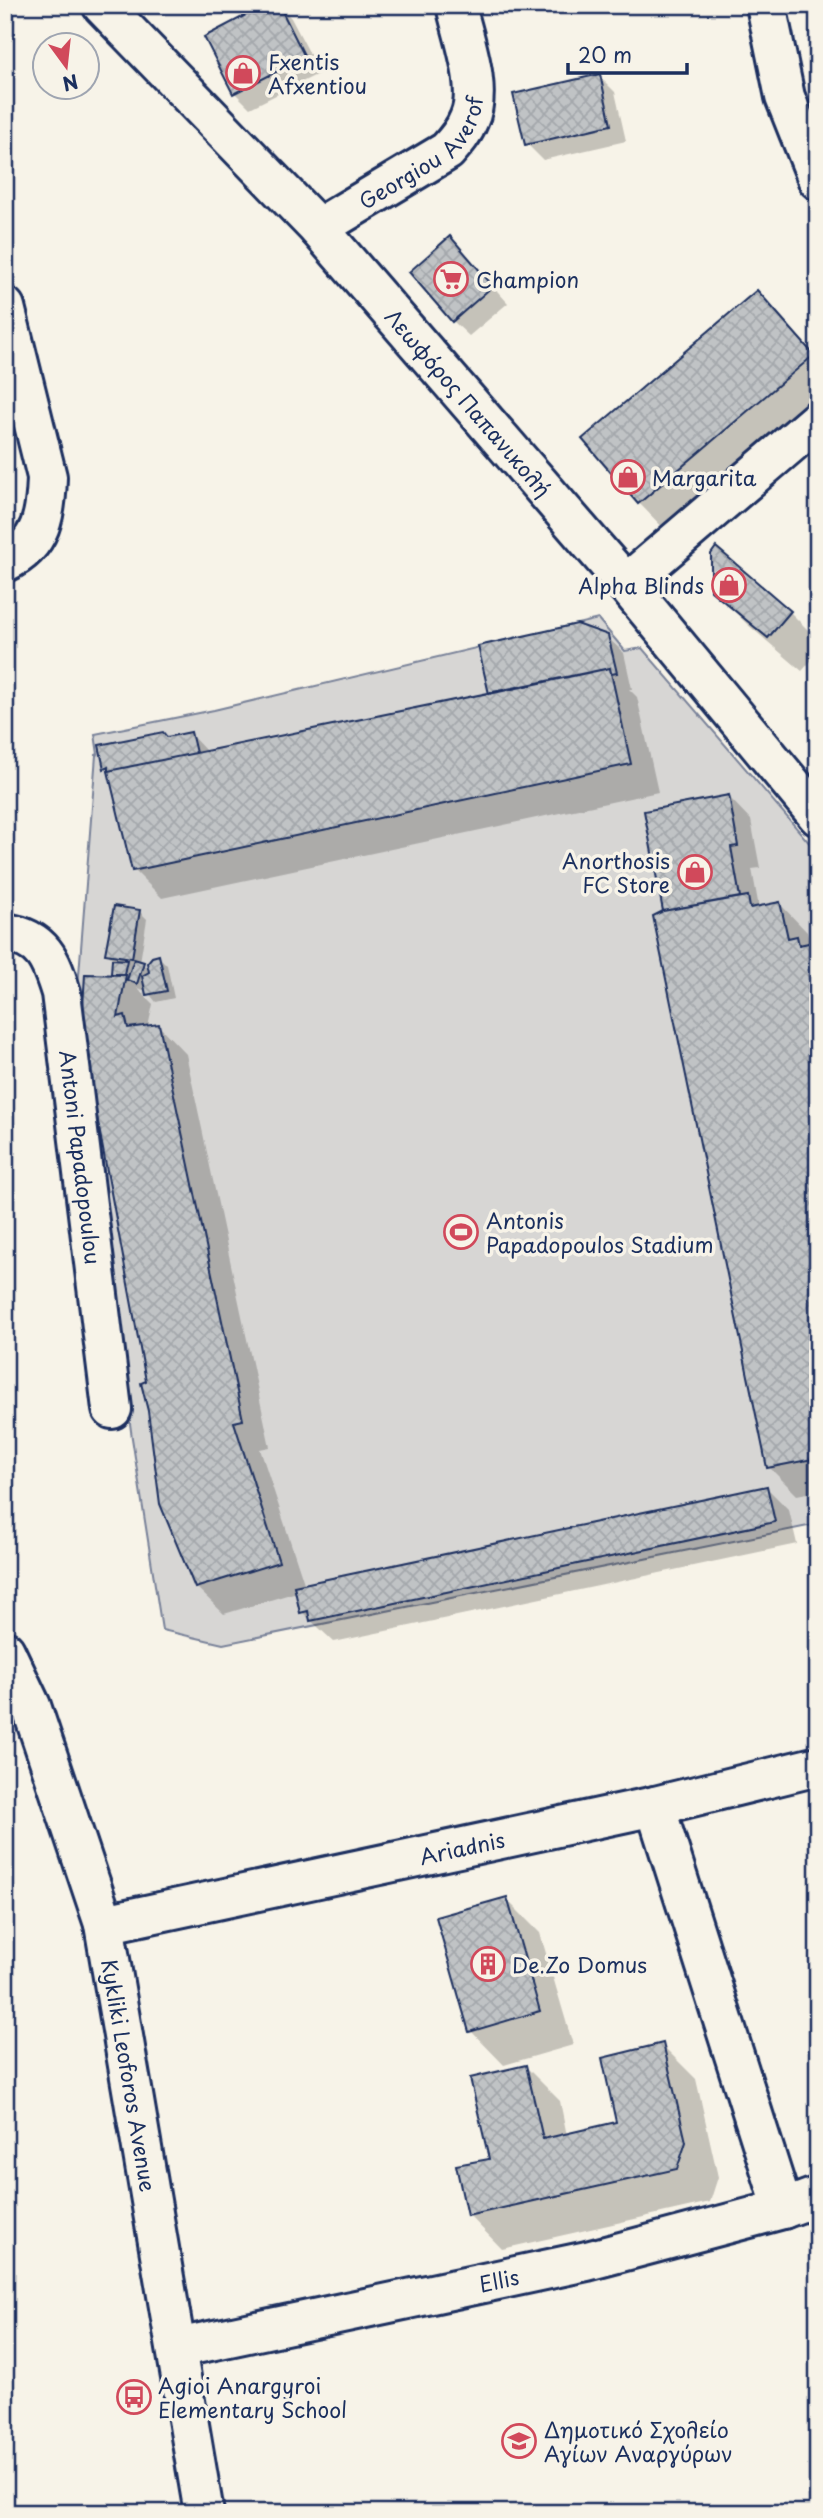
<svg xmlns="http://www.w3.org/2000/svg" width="823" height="2518" font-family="'Playpen Sans',sans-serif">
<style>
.park{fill:#d7d6d4;stroke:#798299;stroke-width:2}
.shadow{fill:#0003}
.building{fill:url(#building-cross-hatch);stroke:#1b2f5e;stroke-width:2}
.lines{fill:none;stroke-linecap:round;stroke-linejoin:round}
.street-casing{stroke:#1b2f5e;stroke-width:44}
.secondary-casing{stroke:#1b2f5e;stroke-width:44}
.street{stroke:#f7f3e8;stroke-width:38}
.secondary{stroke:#f7f3e8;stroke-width:38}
.labels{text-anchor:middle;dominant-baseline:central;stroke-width:7;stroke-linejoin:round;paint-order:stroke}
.poi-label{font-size:21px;fill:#1b2f5e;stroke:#f7f3e8;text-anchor:start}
.street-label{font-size:21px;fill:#1b2f5e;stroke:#f7f3e8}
</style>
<defs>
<pattern id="building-cross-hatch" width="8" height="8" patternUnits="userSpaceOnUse" patternTransform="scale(1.75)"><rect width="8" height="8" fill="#c0c3c5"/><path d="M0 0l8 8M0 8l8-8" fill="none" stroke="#a4a8ac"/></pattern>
</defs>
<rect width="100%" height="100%" fill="#f7f3e8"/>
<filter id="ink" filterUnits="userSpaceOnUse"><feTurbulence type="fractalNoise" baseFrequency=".0143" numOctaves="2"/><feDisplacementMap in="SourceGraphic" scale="14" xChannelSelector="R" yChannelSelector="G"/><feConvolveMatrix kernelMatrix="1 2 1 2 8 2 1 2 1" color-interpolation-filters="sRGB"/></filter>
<g filter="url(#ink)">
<path class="park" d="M 598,619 L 625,651 L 642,648 L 818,853 L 818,1524 L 223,1644 L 162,1630 L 132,1438 L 75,1026 L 96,755 L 98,754 L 95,734 L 214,710 Z"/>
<path class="shadow" d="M 279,5 L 291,18 L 320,73 L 250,108 L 235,93 Z
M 599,76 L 615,92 L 626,141 L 543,160 L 527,144 Z
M 450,239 L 508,303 L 469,336 L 453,321 Z
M 757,292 L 818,357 L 818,413 L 672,537 L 639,503 Z
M 716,550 L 790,612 L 818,640 L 818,653 L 802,671 L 747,624 L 713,590 Z
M 607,637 L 624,653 L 632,689 L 629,689 L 637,697 L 658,792 L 162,898 L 134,870 L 111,773 L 105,768 L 168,738 L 190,734 L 207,752 L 491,694 Z
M 729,797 L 751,820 L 760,868 L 752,869 L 759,908 L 780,904 L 807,932 L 810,945 L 818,943 L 818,1491 L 797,1495 L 769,1467 L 646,812 Z
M 139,911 L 147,919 L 140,962 L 151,971 L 159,957 L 167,965 L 174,998 L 156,1002 L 147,991 L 137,988 L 153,1004 L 148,1027 L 159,1026 L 186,1054 L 270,1447 L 260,1449 L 305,1586 L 767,1488 L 789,1510 L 797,1544 L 334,1642 L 302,1612 L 297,1592 L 224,1614 L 196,1587 L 148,1382 L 113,976 L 113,959 L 107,953 Z
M 506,1899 L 540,1933 L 573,2045 L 504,2065 L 471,2031 Z
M 662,2045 L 696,2079 L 718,2177 L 710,2202 L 502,2249 L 469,2215 L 526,2067 L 560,2101 L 567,2136 L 618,2124 Z"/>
<path class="building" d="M 265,5 L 279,5 L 305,57 L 233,94 L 204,37 Z
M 600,74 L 611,125 L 525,145 L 513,94 Z
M 450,236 L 493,286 L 452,322 L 409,272 Z
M 757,290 L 814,355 L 638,504 L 582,439 Z
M 716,547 L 791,611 L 768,638 L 711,591 L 711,554 Z
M 577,624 L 608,635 L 617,673 L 611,674 L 610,668 L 489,694 L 478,646 Z
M 610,668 L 631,764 L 132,871 L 108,771 Z
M 163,732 L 167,737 L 191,732 L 196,753 L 108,771 L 108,767 L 104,769 L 99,745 Z
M 729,795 L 738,846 L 731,847 L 740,897 L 663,911 L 644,811 Z
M 748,896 L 750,908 L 780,902 L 788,938 L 797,936 L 799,945 L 818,941 L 818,1458 L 767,1468 L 653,916 L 663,911 Z
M 114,906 L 140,910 L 132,958 L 105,954 Z
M 159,955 L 167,991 L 146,995 L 142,976 L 149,972 L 147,963 L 152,957 Z
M 112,959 L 127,960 L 124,974 L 111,974 Z
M 134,959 L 144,962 L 137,984 L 127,980 Z
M 85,974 L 126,975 L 118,1017 L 125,1015 L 128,1028 L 159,1024 L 243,1420 L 234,1422 L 279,1562 L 195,1588 L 160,1504 L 148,1411 L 141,1383 L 146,1381 L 84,1047 L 82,1025 Z
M 767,1486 L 775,1522 L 310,1621 L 308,1611 L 300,1613 L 294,1586 Z
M 507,1897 L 540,2011 L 469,2032 L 436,1917 Z
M 663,2043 L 686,2142 L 677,2169 L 467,2216 L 456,2165 L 489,2159 L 470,2078 L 526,2065 L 543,2139 L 616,2122 L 602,2058 Z"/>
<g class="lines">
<g class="street-casing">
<g id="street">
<path d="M 766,5 L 785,97 L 818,180"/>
<path id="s1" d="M 318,228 L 447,151 C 456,141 464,132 469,119 C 483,89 463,37 456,5"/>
<path d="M 5,307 L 47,477 C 46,513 42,545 5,562"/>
<path d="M 626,584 L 818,420"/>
<path id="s2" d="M 5,933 C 43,938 51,960 61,993 L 112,1409"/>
<path d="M 655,1806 L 783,2209"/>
<path id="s3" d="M 104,1924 L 655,1806 L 818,1766"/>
<path id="s4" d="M 177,2348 L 587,2261 L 783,2209 L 818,2196"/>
</g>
</g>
<g class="secondary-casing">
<g id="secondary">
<path id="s5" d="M 102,5 L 318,228 L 626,584 L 818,816"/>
<path id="s6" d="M 5,1651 L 31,1706 L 104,1924 L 204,2513"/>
</g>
</g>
<use href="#street" class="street"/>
<use href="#secondary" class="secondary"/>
</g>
</g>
<defs>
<g id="shop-ring" transform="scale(1.75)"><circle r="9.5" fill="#f7f3e8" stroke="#d1495b" stroke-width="1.5"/><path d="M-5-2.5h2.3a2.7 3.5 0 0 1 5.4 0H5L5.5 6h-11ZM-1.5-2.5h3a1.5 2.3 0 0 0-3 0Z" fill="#d1495b"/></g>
<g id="supermarket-ring" transform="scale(1.75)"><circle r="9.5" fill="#f7f3e8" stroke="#d1495b" stroke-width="1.5"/><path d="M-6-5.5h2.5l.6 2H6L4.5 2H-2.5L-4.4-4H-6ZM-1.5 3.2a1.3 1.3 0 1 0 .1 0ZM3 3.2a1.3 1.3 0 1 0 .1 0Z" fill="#d1495b"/></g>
<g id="stadium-ring" transform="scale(1.75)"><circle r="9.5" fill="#f7f3e8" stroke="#d1495b" stroke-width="1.5"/><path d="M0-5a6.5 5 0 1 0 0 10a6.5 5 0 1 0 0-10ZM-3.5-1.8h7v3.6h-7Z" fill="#d1495b"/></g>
<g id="building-ring" transform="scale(1.75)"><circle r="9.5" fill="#f7f3e8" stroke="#d1495b" stroke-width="1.5"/><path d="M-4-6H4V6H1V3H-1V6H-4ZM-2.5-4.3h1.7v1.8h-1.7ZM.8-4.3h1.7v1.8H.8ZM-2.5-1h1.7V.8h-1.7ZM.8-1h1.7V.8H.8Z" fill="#d1495b"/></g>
<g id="bus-ring" transform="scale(1.75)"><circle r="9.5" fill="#f7f3e8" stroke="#d1495b" stroke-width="1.5"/><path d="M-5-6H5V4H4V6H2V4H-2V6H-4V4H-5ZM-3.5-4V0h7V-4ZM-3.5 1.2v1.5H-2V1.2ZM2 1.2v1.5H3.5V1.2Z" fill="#d1495b"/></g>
<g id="school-ring" transform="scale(1.75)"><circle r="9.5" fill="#f7f3e8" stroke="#d1495b" stroke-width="1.5"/><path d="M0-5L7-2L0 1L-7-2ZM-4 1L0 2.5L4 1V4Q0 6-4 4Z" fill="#d1495b"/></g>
</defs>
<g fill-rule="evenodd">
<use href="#shop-ring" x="243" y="73"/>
<use href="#supermarket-ring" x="451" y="279"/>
<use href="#shop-ring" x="628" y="477"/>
<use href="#shop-ring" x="729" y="585"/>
<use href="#shop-ring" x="695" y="872"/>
<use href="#stadium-ring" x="461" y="1232"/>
<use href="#building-ring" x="488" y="1964"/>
<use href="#bus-ring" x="134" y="2397"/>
<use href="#school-ring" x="519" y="2441"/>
</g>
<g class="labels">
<g class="poi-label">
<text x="268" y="61">Fxentis<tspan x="268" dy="24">Afxentiou</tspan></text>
<text x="476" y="279">Champion</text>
<text x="652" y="477">Margarita</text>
<text x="704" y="585" text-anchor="end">Alpha Blinds</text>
<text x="670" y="860" text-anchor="end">Anorthosis<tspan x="670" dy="24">FC Store</tspan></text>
<text x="486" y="1220">Antonis<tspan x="486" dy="24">Papadopoulos Stadium</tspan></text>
<text x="512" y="1964">De.Zo Domus</text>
<text x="158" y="2385">Agioi Anargyroi<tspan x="158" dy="24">Elementary School</tspan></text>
<text x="544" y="2429">Δημοτικό Σχολείο<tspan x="544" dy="24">Αγίων Αναργύρων</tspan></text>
</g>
<g class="street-label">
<text stroke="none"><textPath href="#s1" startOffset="131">Georgiou Averof</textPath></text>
<text stroke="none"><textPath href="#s5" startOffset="541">Λεωφόρος Παπανικολή</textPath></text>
<text stroke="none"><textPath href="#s2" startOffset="254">Antoni Papadopoulou</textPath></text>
<text stroke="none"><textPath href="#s3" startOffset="366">Ariadnis</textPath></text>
<text stroke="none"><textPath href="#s6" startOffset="444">Kykliki Leoforos Avenue</textPath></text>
<text stroke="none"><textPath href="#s4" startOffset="329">Ellis</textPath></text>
</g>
</g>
<rect width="823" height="2518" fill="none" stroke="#f7f3e8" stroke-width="28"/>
<rect x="14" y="14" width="795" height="2490" fill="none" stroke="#1b2f5e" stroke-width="2.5" filter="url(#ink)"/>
<g transform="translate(66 66) rotate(165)"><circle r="33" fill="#f7f3e8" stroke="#9fa5b1" stroke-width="2"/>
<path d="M0-5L12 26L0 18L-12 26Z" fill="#d1495b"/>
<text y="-10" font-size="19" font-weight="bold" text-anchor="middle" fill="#1b2f5e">N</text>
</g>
<path d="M568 63v10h119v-10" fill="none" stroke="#1b2f5e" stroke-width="3.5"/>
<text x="578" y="63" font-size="21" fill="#1b2f5e" stroke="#f7f3e8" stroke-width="5" paint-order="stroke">20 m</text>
</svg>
